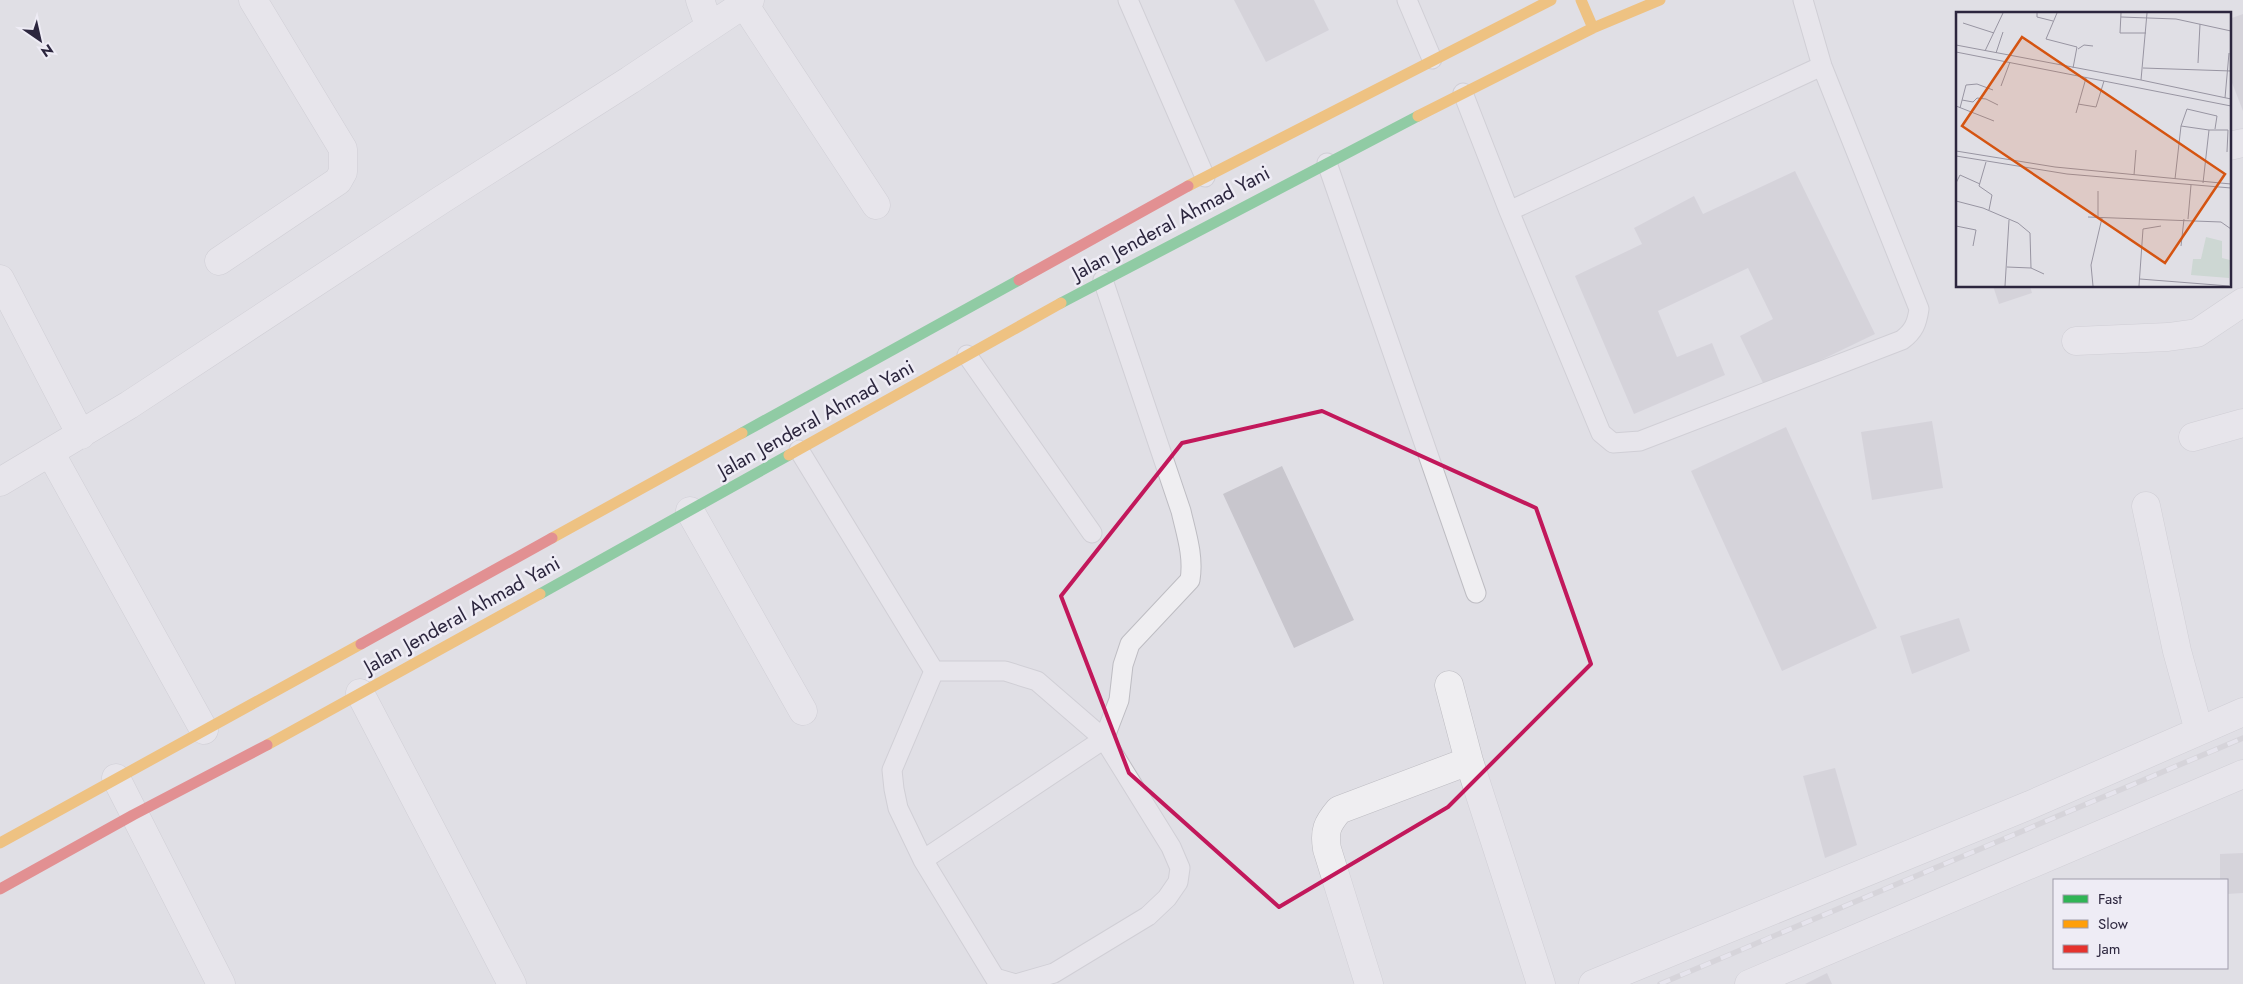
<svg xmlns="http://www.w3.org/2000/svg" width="2243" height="984" font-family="Jost,sans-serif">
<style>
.building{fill:#c8c6cd}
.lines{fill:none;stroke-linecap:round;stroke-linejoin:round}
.lane-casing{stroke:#bdbcc2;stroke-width:21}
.street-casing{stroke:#bdbcc2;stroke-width:29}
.lane{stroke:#efeef1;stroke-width:19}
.street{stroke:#efeef1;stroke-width:28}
.fast{stroke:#30b455;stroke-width:11}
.slow{stroke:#ff9f0a;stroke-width:11}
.jam{stroke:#e5322d;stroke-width:11}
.rail-casing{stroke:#c9c8cc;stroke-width:5.5}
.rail{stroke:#eeecf5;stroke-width:4;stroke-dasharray:11;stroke-linecap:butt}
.marked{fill:none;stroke:#c2185b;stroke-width:4;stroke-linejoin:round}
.labels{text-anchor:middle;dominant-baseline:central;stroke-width:5;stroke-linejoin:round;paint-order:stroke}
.street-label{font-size:20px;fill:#2c263e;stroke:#eeecf5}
.inset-road{fill:none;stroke:#9895a2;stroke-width:1}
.view{fill:#d55411;fill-opacity:0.15;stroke:#d55411;stroke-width:2.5}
.inset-edge{fill:none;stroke:#2c263e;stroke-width:2.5}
</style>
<rect width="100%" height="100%" fill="#e0dfe5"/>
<path class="building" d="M 1234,0 L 1314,0 L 1329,30 L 1266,62 Z
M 2243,14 L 2243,111 L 2229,75 L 2229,19 Z
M 1795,171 L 1875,334 L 1765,387 L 1740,336 L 1773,319 L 1748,268 L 1658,311 L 1677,357 L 1712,343 L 1725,375 L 1634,414 L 1575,276 L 1642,244 L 1634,228 L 1694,196 L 1703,214 Z
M 1993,286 L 2030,286 L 2032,293 L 1999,304 Z
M 1932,421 L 1943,488 L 1872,500 L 1861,432 Z
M 1786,427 L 1877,628 L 1782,671 L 1691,471 Z
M 1282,466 L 1354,620 L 1294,648 L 1223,494 Z
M 1959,618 L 1970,651 L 1912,674 L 1900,636 Z
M 1835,768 L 1857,845 L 1825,858 L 1803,776 Z
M 2243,853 L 2243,893 L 2227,894 L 2227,880 L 2220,880 L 2220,854 Z
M 1827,973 L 1832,984 L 1805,984 Z"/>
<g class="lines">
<g class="lane-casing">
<path id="lane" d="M 1128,0 L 1205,177
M 1407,0 L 1432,59
M 1463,93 L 1509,211 L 1601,433 L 1613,443 L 1640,441 L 1902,340 C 1914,331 1917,323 1919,309 L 1822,66 L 1803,0
M 1327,163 L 1476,593
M 1509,211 L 1822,66
M 967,355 L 1092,533
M 799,450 L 934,671 L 1005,671 L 1037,681 L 1104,739 L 1171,847 L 1180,868 L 1178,882 L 1167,898 L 1148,916 L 1054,973 L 1016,984 L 995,978 L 923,860 L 898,808 L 894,789 L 892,770 L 934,671
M 923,860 L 1104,739 L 1119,700 L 1123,665 L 1130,644 L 1190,580 C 1194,556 1186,533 1181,511 L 1103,280"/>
</g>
<g class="street-casing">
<path id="street" d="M 700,0 L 709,25
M 744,4 L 876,205
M 2229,146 L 2243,143
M 219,261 L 338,181 L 343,172 L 343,149 L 253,0
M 0,279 L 81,435
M 2076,341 L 2168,337 L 2197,333 L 2243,302
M 2193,437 L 2243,423
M 50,452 L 204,730
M 0,482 L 129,405 L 441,200 L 630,80 L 750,0
M 2146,506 L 2177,651 L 2199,731
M 690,511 L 803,711
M 1449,685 L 1469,761 L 1541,984
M 360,693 L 512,984
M 116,778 L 221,984
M 1369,984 L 1327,849 C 1324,831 1327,824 1339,810 L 1469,761
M 1593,984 L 2030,805 L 2243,712
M 1749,984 L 2243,774"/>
</g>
<use href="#lane" class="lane"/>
<use href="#street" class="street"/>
<path class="fast" d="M 1061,303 L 1418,116
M 742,433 L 1019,280
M 540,594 L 789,455"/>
<path class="slow" d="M 1581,0 L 1593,28
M 1418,116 L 1593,28 L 1660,0
M 1188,186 L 1551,0
M 789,455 L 1061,303
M 552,538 L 742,433
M 267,745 L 540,594
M 0,843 L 361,644"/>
<path class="jam" d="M 1019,280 L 1188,186
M 361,644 L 552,538
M 0,889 L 133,815 L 267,745"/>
<g class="rail-casing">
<path id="rail" d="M 1660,984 L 2243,738"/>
</g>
<use href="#rail" class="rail"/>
</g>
<path d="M0 0H2243V984H0ZM 1322,411 L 1536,508 L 1591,664 L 1448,807 L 1279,907 L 1129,773 L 1061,596 L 1182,443 Z" fill="#e0dfe5" fill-opacity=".55" fill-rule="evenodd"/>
<path class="marked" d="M 1322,411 L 1536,508 L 1591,664 L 1448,807 L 1279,907 L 1129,773 L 1061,596 L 1182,443 Z"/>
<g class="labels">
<g class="street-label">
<text transform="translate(1171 223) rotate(-28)">Jalan Jenderal Ahmad Yani</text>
<text transform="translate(816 419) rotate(-29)">Jalan Jenderal Ahmad Yani</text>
<text transform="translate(462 615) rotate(-29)">Jalan Jenderal Ahmad Yani</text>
</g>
</g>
<g transform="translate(1956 12)">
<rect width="275" height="275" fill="#e0dfe5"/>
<path d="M 250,225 L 266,229 L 266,246 L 274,248 L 273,266 L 235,263 L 237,247 L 245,247 Z" fill="#cdd7d3"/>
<path class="inset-road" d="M 81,1 L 81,5 L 97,9M 101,1 L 90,27 L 121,35 L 117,56M 165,1 L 164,21 L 190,21M 191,1 L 185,68 L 275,87M 165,5 L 220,7 L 275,19M 7,11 L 38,21M 0,33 L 185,68M 122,37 L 128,33 L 137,34M 29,39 L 47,1M 0,40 L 275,94M 40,41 L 47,20M 242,51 L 244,12M 187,56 L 275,59M 45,74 L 54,50M 269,86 L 273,41M 6,88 L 17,90 L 21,86 L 30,87 L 42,93M 122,92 L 140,95 L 148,69M 0,94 L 38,109M 4,96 L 10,73 L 21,72 L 37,78M 120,101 L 130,66M 225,114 L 231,97 L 261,104 L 259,117M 0,139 L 99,155 L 275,172M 0,144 L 111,162 L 275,176M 30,150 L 23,174 L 36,183 L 33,198M 178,163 L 180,138M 219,167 L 225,114 L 253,118M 0,171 L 4,163 L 24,172M 247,171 L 253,118 L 272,118 L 271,140M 0,189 L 27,196 L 62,211 L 74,221 L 75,256M 132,205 L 265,210 L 275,217M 142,206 L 142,179M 232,207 L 235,173M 0,214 L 20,218 L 17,234M 225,234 L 228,207M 51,255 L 75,256 L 88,262M 184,267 L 273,274M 275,272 L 275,250M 49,274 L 53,208M 137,274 L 135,253 L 146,206M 183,274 L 187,217 L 205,214"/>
<path class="view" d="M 66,25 L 269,162 L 209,251 L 6,114 Z"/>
<rect width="275" height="275" class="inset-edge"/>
</g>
<rect x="2053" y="879" width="175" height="90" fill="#eeecf5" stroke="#a09dac"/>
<rect x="2063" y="895" width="25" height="8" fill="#30b455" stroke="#a09dac"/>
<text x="2098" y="904" font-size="15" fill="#2c263e">Fast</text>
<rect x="2063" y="920" width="25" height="8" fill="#ff9f0a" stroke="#a09dac"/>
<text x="2098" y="929" font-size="15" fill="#2c263e">Slow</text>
<rect x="2063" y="945" width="25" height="8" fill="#e5322d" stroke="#a09dac"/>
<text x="2098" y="954" font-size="15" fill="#2c263e">Jam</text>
<g transform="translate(40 40) rotate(146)" stroke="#eeecf5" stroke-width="4" paint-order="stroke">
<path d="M0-4L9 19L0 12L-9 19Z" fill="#2c263e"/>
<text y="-8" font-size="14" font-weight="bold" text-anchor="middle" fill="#2c263e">N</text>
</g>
</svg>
